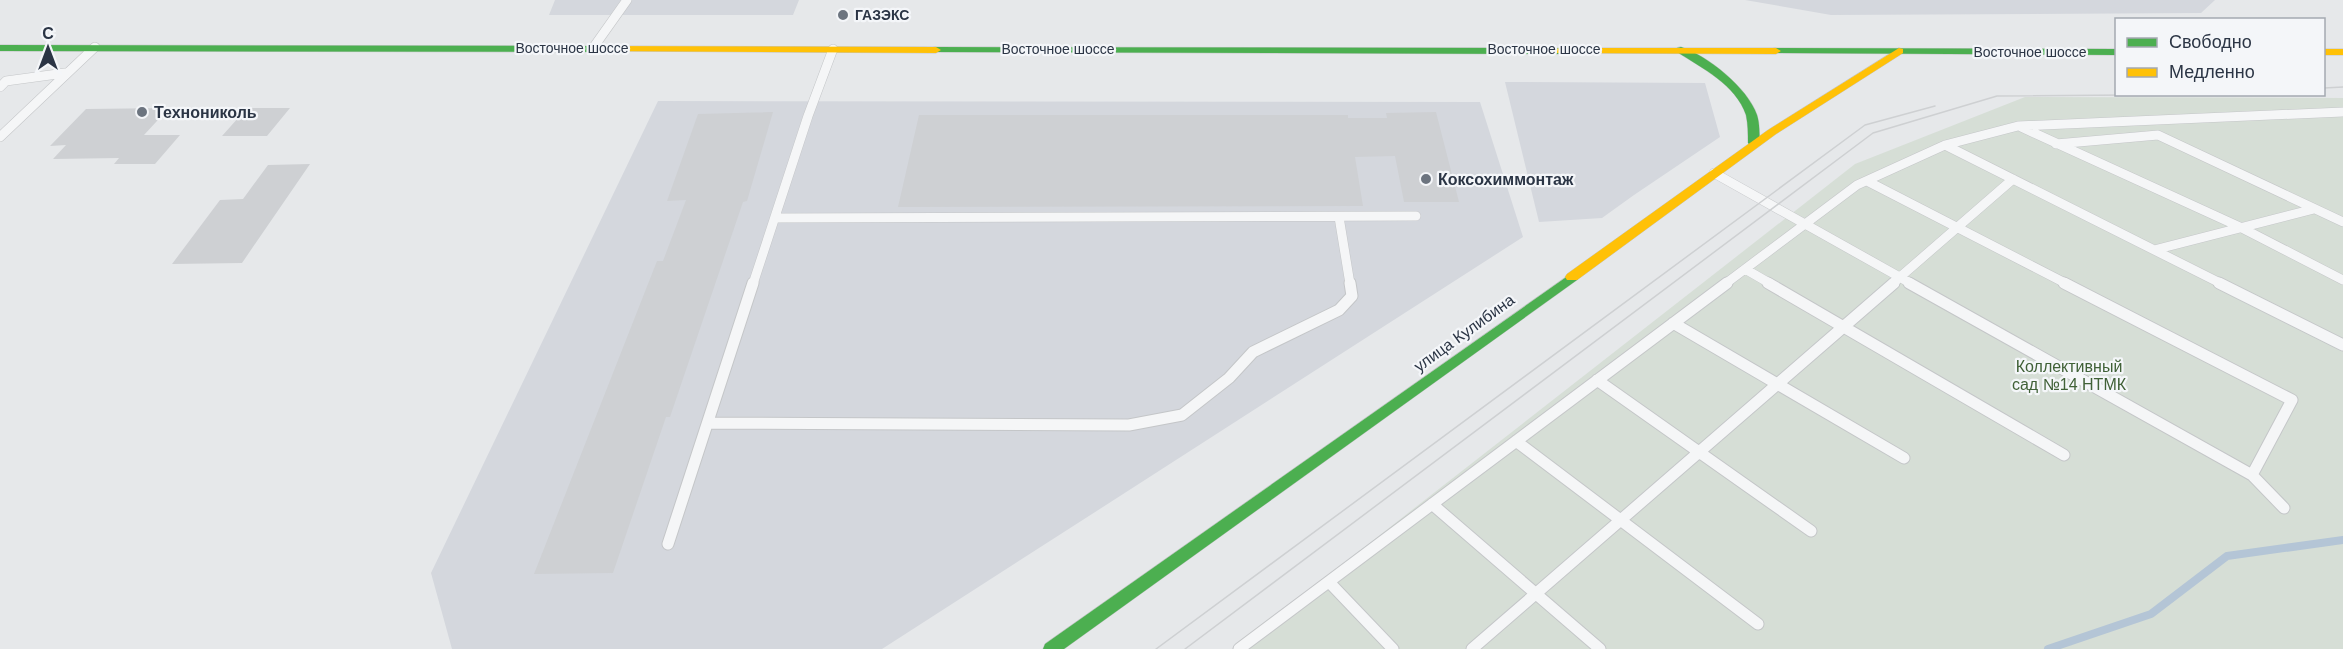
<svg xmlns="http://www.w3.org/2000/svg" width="2343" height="649" font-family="Arial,sans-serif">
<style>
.built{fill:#d4d7dd}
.green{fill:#d6ded6}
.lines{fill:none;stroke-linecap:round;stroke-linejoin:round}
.stream{stroke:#b4c5d6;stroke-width:8}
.building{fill:#ced0d3}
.lane-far1-casing{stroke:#c4c6c8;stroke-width:10}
.lane-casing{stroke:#c4c6c8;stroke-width:13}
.fast-casing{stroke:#c4c6c8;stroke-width:1}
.slow-casing{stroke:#c4c6c8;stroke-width:1}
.lane-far1{stroke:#f5f6f7;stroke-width:9}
.lane{stroke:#f5f6f7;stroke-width:11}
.fast{fill:#4caf50;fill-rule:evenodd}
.slow{fill:#ffc107;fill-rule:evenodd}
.tram{stroke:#ced0d2;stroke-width:1.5}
.poi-dot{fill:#6c747f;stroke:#f4f6f9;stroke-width:2}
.labels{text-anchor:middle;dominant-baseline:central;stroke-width:4.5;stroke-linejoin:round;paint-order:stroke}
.far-poi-label{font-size:14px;font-weight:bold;fill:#2b3545;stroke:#f4f6f9;text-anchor:start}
.far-street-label{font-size:14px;fill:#2b3545;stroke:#f4f6f9}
.poi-label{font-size:16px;font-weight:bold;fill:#2b3545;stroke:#f4f6f9;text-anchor:start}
.street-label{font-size:16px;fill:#2b3545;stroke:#f4f6f9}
.park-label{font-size:16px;fill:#406137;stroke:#f4f6f9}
</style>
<rect width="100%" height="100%" fill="#e6e8ea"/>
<path class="built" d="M 555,0 L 799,0 L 793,15 L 549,15 Z
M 1745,0 L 2215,0 L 2201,13 L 1831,15 Z
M 1505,82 L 1705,83 L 1720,137 L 1634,195 L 1602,218 L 1539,222 Z
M 658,101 L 1480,102 L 1523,237 L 882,649 L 452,649 L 431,573 Z"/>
<path class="green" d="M 2025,97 L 2343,98 L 2343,649 L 1234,649 L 1855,164 Z"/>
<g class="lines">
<path class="stream" d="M 2048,649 L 2151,614 L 2227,556 L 2343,540"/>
</g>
<path class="building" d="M 169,108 L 144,135 L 180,135 L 155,164 L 114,164 L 119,158 L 53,159 L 66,145 L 50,146 L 86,109 Z
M 247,108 L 290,108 L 267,136 L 222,136 Z
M 773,112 L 747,201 L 743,202 L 670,417 L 666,417 L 613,573 L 534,574 L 657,261 L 663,261 L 686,200 L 667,201 L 698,114 Z
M 1436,112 L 1459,202 L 1404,202 L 1395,156 L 1355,157 L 1363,206 L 898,207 L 919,115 L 1348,115 L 1348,118 L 1387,118 L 1386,113 Z
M 310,164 L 242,263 L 172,264 L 220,200 L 243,199 L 268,165 Z"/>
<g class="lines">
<g class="lane-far1-casing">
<path id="lane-far1" d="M 593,48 L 627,0
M 0,87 L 6,81 L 65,73
M 2021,127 L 2240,227 L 2343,280
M 0,137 L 95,47
M 2056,144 L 2158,135 L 2343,222
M 1945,145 L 2222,284
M 1714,173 L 1912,284
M 1867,181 L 2067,284
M 1339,217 L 1350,284
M 775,218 L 1416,216
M 2154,250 L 2314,209
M 1745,269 L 1771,284
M 753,284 L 808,116 L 833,49
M 1725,284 L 1857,185 L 1945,145 L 2018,126 L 2343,112
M 1892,284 L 2013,179"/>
</g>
<g class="lane-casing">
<path id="lane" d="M 1768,283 L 2064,455
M 1909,283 L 2252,475
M 2064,283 L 2292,400 L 2252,475 L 2284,508
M 2219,283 L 2343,345
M 1673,323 L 1904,458
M 1597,380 L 1811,531
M 708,423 L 1129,425 L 1182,415 L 1229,378 L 1253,352 L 1339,310 L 1352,296 L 1350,283
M 1516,441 L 1758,624
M 1432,504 L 1600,649
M 668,544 L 753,283
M 1329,582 L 1393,649
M 1239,649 L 1727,283
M 1472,649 L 1894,283"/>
</g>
<g class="fast-casing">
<path id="fast" d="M 0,45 L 594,46 L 599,49 L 594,52 L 0,51 Z
M 936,47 L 1560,48 L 1565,51 L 1560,54 L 932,52 L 932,48 Z
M 1681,47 C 1707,55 1748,88 1757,115 C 1760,124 1759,134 1760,143 L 1758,145 L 1750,145 L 1748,143 C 1748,134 1748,124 1746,115 C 1736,85 1702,68 1677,52 L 1677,48 Z
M 1776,48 L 2116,49 L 2116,55 L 1772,53 L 1772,49 Z
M 1572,273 L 1579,277 L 1577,280 L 1064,649 L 1043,649 L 1045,644 Z"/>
</g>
<g class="slow-casing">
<path id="slow" d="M 594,46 L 936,47 L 941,50 L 936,53 L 590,51 L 589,49 Z
M 1560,48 L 1776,48 L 1781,51 L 1776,54 L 1556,53 L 1556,49 Z
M 1899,48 L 1903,49 L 1903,53 L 1776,134 L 1577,280 L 1567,280 L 1565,277 L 1567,274 L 1768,130 Z
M 2324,49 L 2343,49 L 2343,55 L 2324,55 Z"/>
</g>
<use href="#lane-far1" class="lane-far1"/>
<use href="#lane" class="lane"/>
<use href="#fast" class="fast"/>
<use href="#slow" class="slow"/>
<path class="tram" d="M 2324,88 L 2343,87
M 1156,649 L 1865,125 L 1935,106
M 1185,649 L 1873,133 L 1997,96 L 2259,94"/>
</g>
<g class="poi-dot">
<circle cx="843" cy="15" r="6"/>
<circle cx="142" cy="112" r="6"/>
<circle cx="1426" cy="179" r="6"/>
</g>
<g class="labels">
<g class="far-poi-label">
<text x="855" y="15">ГАЗЭКС</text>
</g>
<g class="far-street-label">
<text x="572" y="48">Восточное шоссе</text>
<text x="1058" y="49">Восточное шоссе</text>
<text x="1544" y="49">Восточное шоссе</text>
<text x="2030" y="52">Восточное шоссе</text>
</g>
<g class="poi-label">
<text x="154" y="112">Технониколь</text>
<text x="1438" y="179">Коксохиммонтаж</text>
</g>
<g class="street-label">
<text transform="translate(1464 333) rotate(-36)">улица Кулибина</text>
</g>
<g class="park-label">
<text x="2069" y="366">Коллективный<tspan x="2069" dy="18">сад №14 НТМК</tspan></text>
</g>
</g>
<rect x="2115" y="18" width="210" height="78" fill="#f4f6f9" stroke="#a4a9b1" stroke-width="1.5"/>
<rect x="2127" y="38" width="30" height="9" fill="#4caf50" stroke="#a4a9b1" stroke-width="1.5"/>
<text x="2169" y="48" font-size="18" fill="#2b3545">Свободно</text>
<rect x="2127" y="68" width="30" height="9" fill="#ffc107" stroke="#a4a9b1" stroke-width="1.5"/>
<text x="2169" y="78" font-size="18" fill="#2b3545">Медленно</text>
<g transform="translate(48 48)" stroke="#f4f6f9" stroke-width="4.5" paint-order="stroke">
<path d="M0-4.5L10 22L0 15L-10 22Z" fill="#2b3545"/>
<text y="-9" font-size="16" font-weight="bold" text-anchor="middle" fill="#2b3545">С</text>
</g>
</svg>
